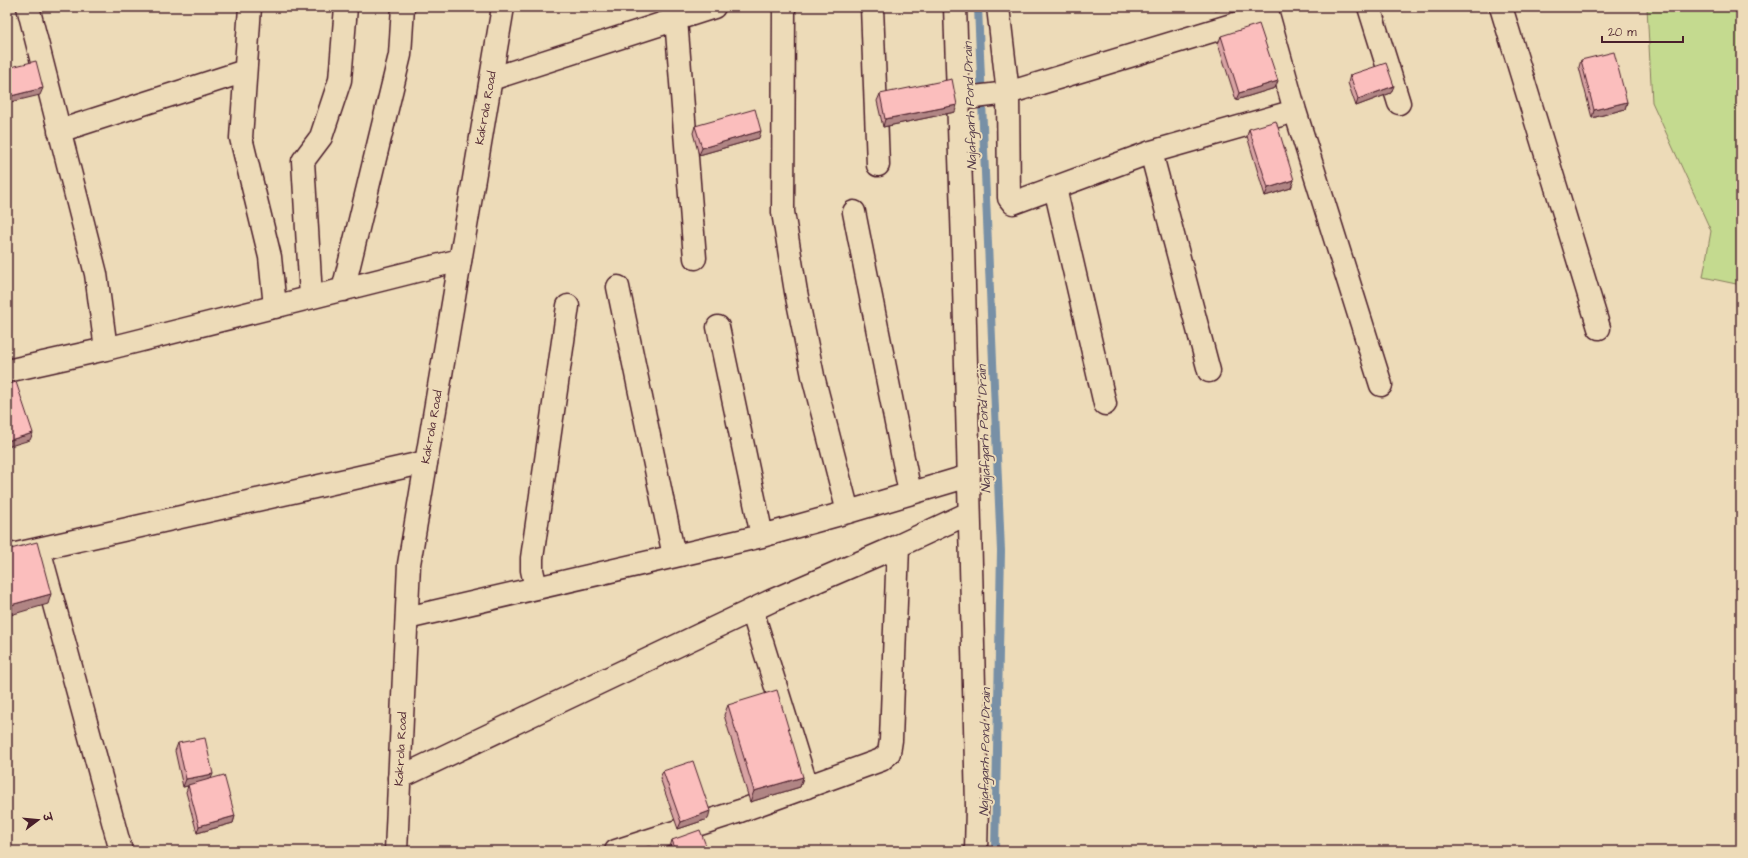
<svg xmlns="http://www.w3.org/2000/svg" width="1748" height="858" font-family="'Architects Daughter','Playpen Sans Deva',sans-serif">
<style>
.green{fill:#c4da8f;stroke:#877c5d}
.lines{fill:none;stroke-linecap:round;stroke-linejoin:round}
.stream{stroke:#7890a6;stroke-width:8}
.street-casing{stroke:#4a1f2b;stroke-width:25}
.secondary-casing{stroke:#4a1f2b;stroke-width:25}
.street{stroke:#eddbb8;stroke-width:22}
.secondary{stroke:#eddbb8;stroke-width:22}
.wall{fill:#d8a3a3;stroke:#4a1f2b}
.shaded-wall{fill:#b08584;stroke:#4a1f2b}
.building{fill:#fbbebd;stroke:#4a1f2b}
.labels{text-anchor:middle;dominant-baseline:central;stroke-width:4;stroke-linejoin:round;paint-order:stroke}
.street-label{font-size:12px;fill:#4a1f2b;stroke:#eddbb8}
.water-label{font-size:13px;font-style:italic;fill:#553b4a;stroke:#eddbb8}
</style>
<rect width="100%" height="100%" fill="#eddbb8"/>
<filter id="ink" filterUnits="userSpaceOnUse"><feTurbulence type="fractalNoise" baseFrequency=".025" numOctaves="2"/><feDisplacementMap in="SourceGraphic" scale="8" xChannelSelector="R" yChannelSelector="G"/><feConvolveMatrix kernelMatrix="1 2 1 2 8 2 1 2 1" color-interpolation-filters="sRGB"/></filter>
<g filter="url(#ink)">
<path class="green" d="M 1647,7 L 1741,7 L 1741,285 L 1703,277 L 1711,231 L 1652,102 Z"/>
<g class="lines">
<path class="stream" d="M 978,7 L 1001,551 L 995,851"/>
<g class="street-casing">
<path id="street" d="M 28,7 L 96,274 L 106,349
M 250,7 L 241,138 L 270,257 L 275,307
M 784,7 L 783,212 L 796,292 L 813,376 L 848,512
M 872,7 L 878,165
M 955,7 L 963,245 L 977,806 L 976,851
M 998,7 L 1008,93 L 1009,198 L 1013,203 L 1151,152 L 1295,111
M 1266,7 L 1295,111 L 1381,385
M 1369,7 L 1399,103
M 1501,7 L 1599,328
M 676,19 L 695,258
M 491,79 L 714,7
M 958,99 L 1008,93 L 1268,14
M 59,131 L 245,71
M 1151,152 L 1209,371
M 1055,188 L 1105,404
M 854,212 L 910,493
M 618,287 L 674,556
M 343,290 L 400,55 L 403,7
M 311,297 L 303,161 L 321,137 L 340,80 L 346,7
M 718,327 L 762,536
M 7,371 L 106,349 L 460,260
M 39,549 L 121,851
M 7,556 L 426,462
M 536,588 L 532,570 L 532,558 L 568,306
M 752,610 L 807,787
M 407,618 L 762,536 L 848,512 L 969,476
M 399,778 L 771,601 L 898,546 L 969,513
M 616,851 L 740,811 L 881,760 L 889,753 L 891,740 L 898,546"/>
</g>
<g class="secondary-casing">
<path id="secondary" d="M 396,851 L 409,564 L 503,7"/>
</g>
<use href="#street" class="street"/>
<use href="#secondary" class="secondary"/>
</g>
<path class="wall" d="M 1221,36 L 1275,88 L 1236,100 L 1218,44 Z
M 1581,60 L 1627,102 L 1625,109 L 1592,118 L 1579,67 Z
M 1350,75 L 1391,93 L 1356,106 L 1348,83 Z
M 880,94 L 955,112 L 883,127 L 877,101 Z
M 695,126 L 759,138 L 699,155 L 693,133 Z
M 1249,129 L 1294,180 L 1291,188 L 1265,196 L 1247,136 Z
M 728,705 L 803,777 L 800,787 L 750,802 L 724,715 Z
M 178,743 L 211,779 L 235,816 L 233,823 L 197,833 L 186,792 L 188,786 L 183,787 L 175,751 Z
M 663,771 L 708,819 L 678,829 L 660,778 Z
M 672,840 L 708,851 L 671,851 L 670,847 Z"/>
<path class="shaded-wall" d="M 1216,7 L 1230,7 L 1215,11 Z
M 1278,81 L 1275,88 L 1236,100 L 1239,93 Z
M 1394,86 L 1391,93 L 1356,106 L 1358,99 Z
M 43,88 L 40,95 L 7,103 L 7,97 Z
M 1627,102 L 1625,109 L 1592,118 L 1594,110 Z
M 957,105 L 955,112 L 883,127 L 885,119 Z
M 761,131 L 759,138 L 699,155 L 702,148 Z
M 1294,180 L 1291,188 L 1265,196 L 1268,188 Z
M 33,433 L 30,440 L 7,447 L 7,441 Z
M 51,594 L 48,604 L 7,616 L 7,606 Z
M 213,774 L 210,781 L 183,787 L 186,779 Z
M 803,777 L 800,787 L 750,802 L 754,791 Z
M 710,811 L 708,819 L 678,829 L 681,822 Z
M 235,816 L 233,823 L 197,833 L 199,826 Z"/>
<path class="building" d="M 1259,24 L 1278,81 L 1239,93 L 1221,36 Z
M 1614,52 L 1627,102 L 1594,110 L 1581,60 Z
M 36,61 L 43,88 L 7,97 L 7,68 Z
M 1386,63 L 1394,86 L 1358,99 L 1350,75 Z
M 952,79 L 957,105 L 885,119 L 880,94 Z
M 755,109 L 761,131 L 702,148 L 695,126 Z
M 1276,121 L 1294,180 L 1268,188 L 1249,129 Z
M 16,382 L 33,433 L 7,441 L 7,385 Z
M 37,542 L 51,594 L 7,606 L 7,550 Z
M 777,690 L 803,777 L 754,791 L 728,705 Z
M 205,738 L 213,774 L 186,779 L 178,743 Z
M 693,761 L 710,811 L 681,822 L 663,771 Z
M 224,775 L 235,816 L 199,826 L 188,785 Z
M 700,830 L 708,851 L 676,851 L 672,840 Z
M 650,846 L 652,851 L 634,851 Z"/>
</g>
<g class="labels">
<g class="street-label">
<text transform="translate(486 108) rotate(-80)">Kakrola Road</text>
<text transform="translate(432 427) rotate(-80)">Kakrola Road</text>
<text transform="translate(401 749) rotate(-87)">Kakrola Road</text>
</g>
<g class="water-label">
<text transform="translate(970 106) rotate(-92)">Najafgarh Pond Drain</text>
<text transform="translate(984 429) rotate(-92)">Najafgarh Pond Drain</text>
<text transform="translate(985 752) rotate(-89)">Najafgarh Pond Drain</text>
</g>
</g>
<rect width="1748" height="858" fill="none" stroke="#eddbb8" stroke-width="24"/>
<rect x="12" y="12" width="1724" height="834" fill="none" stroke="#4a1f2b" stroke-width="1.5" filter="url(#ink)"/>
<g transform="translate(38 820) rotate(74)" stroke="#eddbb8" stroke-width="3" paint-order="stroke">
<path d="M0-3L7 15L0 10L-7 15Z" fill="#4a1f2b"/>
<text y="-6" font-size="11" font-weight="bold" text-anchor="middle" fill="#4a1f2b">उ</text>
</g>
<path d="M1602 36v6h81v-6" fill="none" stroke="#4a1f2b" stroke-width="2"/>
<text x="1608" y="36" font-size="12" fill="#4a1f2b" stroke="#eddbb8" stroke-width="3" paint-order="stroke">20 m</text>
</svg>
